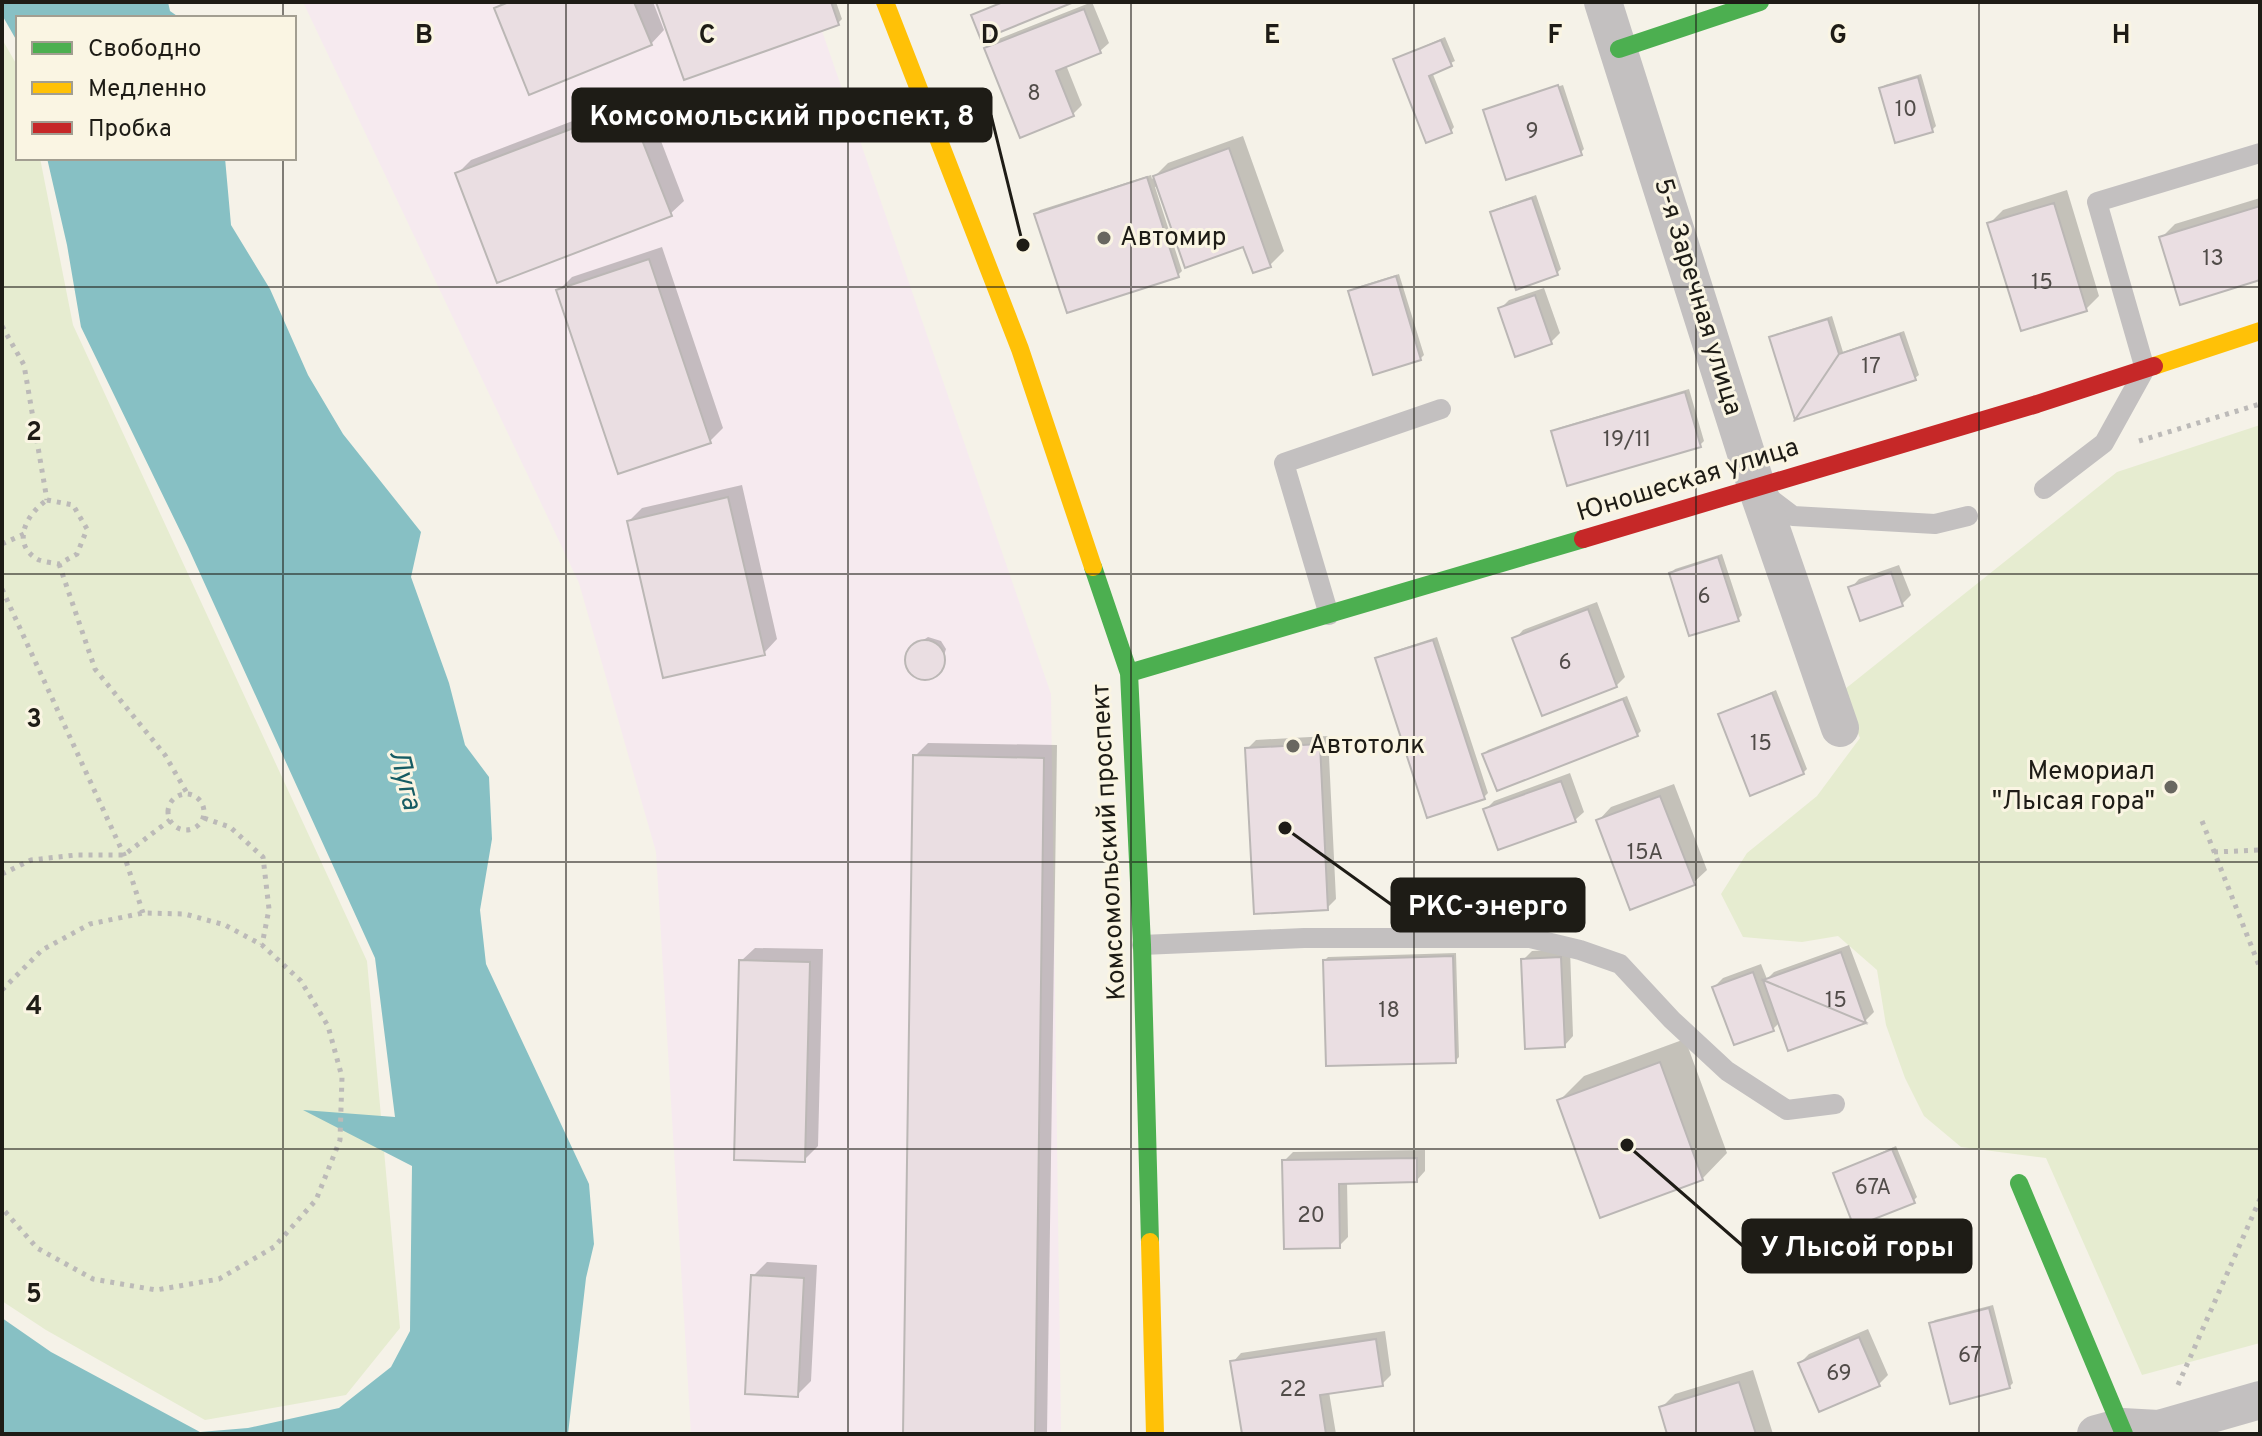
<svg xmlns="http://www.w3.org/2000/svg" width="2262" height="1436" font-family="Overpass,sans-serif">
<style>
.industrial{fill:#f6eaef}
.green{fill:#e6ecd0}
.water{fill:#87c0c4}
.shadow{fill:#0003}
.building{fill:#eadee2;stroke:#bbb7b5;stroke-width:2}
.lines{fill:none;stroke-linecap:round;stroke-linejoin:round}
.path{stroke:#bcbab8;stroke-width:5;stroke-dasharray:4 6;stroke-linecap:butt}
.lane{stroke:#c3c0c0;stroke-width:20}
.street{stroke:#c3c0c0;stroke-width:38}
.fast{stroke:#4caf50;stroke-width:18}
.slow{stroke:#ffc107;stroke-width:18}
.jam{stroke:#c62828;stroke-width:18}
.grid{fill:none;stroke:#1e1c16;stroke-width:2;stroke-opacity:0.55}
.poi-dot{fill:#696760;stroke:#faf5e3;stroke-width:3}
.labels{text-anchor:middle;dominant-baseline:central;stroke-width:6;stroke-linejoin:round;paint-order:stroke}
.number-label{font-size:22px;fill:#514c49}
.poi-label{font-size:26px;fill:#1e1c16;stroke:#faf5e3;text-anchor:start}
.street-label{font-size:26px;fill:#1e1c16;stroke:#faf5e3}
.water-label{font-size:28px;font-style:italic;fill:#165c63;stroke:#faf5e3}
.grid-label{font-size:26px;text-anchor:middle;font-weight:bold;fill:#1e1c16;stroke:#faf5e3;stroke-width:6;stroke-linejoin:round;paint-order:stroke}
.leader{fill:none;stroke:#1e1c16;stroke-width:3}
.callout-dot{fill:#1e1c16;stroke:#faf5e3;stroke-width:3}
.callout{fill:#1e1c16;stroke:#1e1c16;stroke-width:3}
.callout-label{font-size:28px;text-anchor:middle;font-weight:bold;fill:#fff}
</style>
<rect width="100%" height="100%" fill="#f5f2e8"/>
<path class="industrial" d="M 303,2 L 812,2 L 1051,694 L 1061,1434 L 691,1434 L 656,852 L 579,583 Z"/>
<path class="green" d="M 2,39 L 18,67 L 18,158 L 40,158 L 73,325 L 367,961 L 400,1328 L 346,1395 L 205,1420 L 46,1330 L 2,1301 Z
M 2260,425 L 2260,1343 L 2142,1375 L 2046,1158 L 1961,1147 L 1924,1116 L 1905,1078 L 1886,1025 L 1877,970 L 1838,936 L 1802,942 L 1743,937 L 1721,894 L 1747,853 L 1817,796 L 1860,738 L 1840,693 L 2117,472 Z"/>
<path class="water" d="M 2,2 L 168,2 L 170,11 L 180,18 L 18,18 L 18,43 L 2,15 Z
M 47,158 L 225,158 L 231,225 L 270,289 L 308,375 L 343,434 L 421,532 L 411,577 L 449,683 L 465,745 L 489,777 L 492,839 L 480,910 L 486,964 L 589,1184 L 594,1244 L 586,1278 L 568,1434 L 2,1434 L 2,1318 L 51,1352 L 200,1432 L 248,1428 L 339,1408 L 391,1367 L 410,1331 L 412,1166 L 303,1110 L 395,1117 L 375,958 L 188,547 L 81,327 L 67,245 Z"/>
<path class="shadow" d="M 503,2 L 653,2 L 664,30 L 651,44 L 496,8 Z
M 658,2 L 836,2 L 842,19 L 838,23 Z
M 1092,2 L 1109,43 L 1100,51 L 1066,65 L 1082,105 L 1073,114 L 987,49 L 996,40 Z
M 1445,37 L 1455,61 L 1432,72 L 1454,127 L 1451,131 L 1395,59 Z
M 1921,74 L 1936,126 L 1932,130 L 1881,88 L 1885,85 Z
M 1563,85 L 1584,149 L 1580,153 L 1485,110 Z
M 643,94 L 684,201 L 670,214 L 457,174 L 471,160 Z
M 1243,136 L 1284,251 L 1270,265 L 1254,271 L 1244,244 L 1158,186 L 1155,187 L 1182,271 L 1178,275 L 1036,214 L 1040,210 L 1151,175 L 1152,179 L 1168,163 Z
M 2067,190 L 2099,296 L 2086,309 L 1990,223 L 2003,210 Z
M 1536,195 L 1561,269 L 1557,273 L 1492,213 L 1496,209 Z
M 2260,198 L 2260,278 L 2161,238 L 2175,224 Z
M 662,247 L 723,428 L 709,442 L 558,291 L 572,277 Z
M 1399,274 L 1424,355 L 1420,359 L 1350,291 L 1354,288 Z
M 1544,288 L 1560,333 L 1551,342 L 1500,309 L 1509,300 Z
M 1832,316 L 1843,352 L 1904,331 L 1919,375 L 1915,378 L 1772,337 L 1776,334 Z
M 1689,389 L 1704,441 L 1700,445 L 1554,432 L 1558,428 Z
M 742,485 L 777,639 L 764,653 L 629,521 L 642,508 Z
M 1722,554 L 1742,615 L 1738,619 L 1671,573 L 1675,569 Z
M 1899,565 L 1911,595 L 1902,604 L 1851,588 L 1859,579 Z
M 1597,602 L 1625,677 L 1616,686 L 1515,639 L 1523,630 Z
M 928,637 L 941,641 L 946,649 L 939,671 L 926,678 L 913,674 L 907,661 L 911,648 Z
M 1437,637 L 1488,793 L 1484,797 L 1378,659 L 1382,655 Z
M 1776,690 L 1807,769 L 1803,773 L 1720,715 Z
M 1627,696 L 1641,731 L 1637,735 L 1484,754 L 1488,750 Z
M 1328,736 L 1336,899 L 1327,908 L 1247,749 L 1256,740 Z
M 928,743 L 1057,745 L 1047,1434 L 905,1434 L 915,756 Z
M 1570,773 L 1584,812 L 1575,820 L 1485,810 L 1494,801 Z
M 1674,784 L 1707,870 L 1693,883 L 1598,821 L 1611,807 Z
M 1849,945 L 1874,1012 L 1865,1021 L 1780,1022 L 1773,1029 L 1714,987 L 1723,978 L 1761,964 L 1767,979 L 1774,972 Z
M 755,948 L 823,949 L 818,1146 L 804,1160 L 741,961 Z
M 1570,949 L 1573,1036 L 1565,1045 L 1523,960 L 1532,951 Z
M 1456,953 L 1459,1057 L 1455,1061 L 1325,960 L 1328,957 Z
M 1685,1039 L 1727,1153 L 1702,1179 L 1559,1101 L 1584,1076 Z
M 1896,1146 L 1917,1197 L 1913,1201 L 1835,1173 Z
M 1425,1150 L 1425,1171 L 1417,1180 L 1347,1181 L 1348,1237 L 1339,1246 L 1284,1161 L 1293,1152 Z
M 767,1262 L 817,1265 L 811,1381 L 797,1395 L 753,1276 Z
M 1993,1305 L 2013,1383 L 2009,1387 L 1931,1324 L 1935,1320 Z
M 1868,1329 L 1888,1375 L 1879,1384 L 1800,1363 L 1809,1354 Z
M 1385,1331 L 1391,1375 L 1382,1384 L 1329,1392 L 1336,1434 L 1244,1434 L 1233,1362 L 1241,1353 Z
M 1753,1370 L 1773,1434 L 1669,1434 L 1661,1408 L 1675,1394 Z"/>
<path class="building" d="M 509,2 L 634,2 L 652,45 L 529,95 L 494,8 Z
M 656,2 L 831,2 L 839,25 L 684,80 Z
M 1003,2 L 1074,2 L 981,40 L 971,15 Z
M 1084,9 L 1101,53 L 1056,71 L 1074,116 L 1020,138 L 984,48 Z
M 1441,40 L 1452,66 L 1429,76 L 1452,133 L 1426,143 L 1393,59 Z
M 1918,77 L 1933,132 L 1895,143 L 1879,88 Z
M 1558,85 L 1582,155 L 1506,180 L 1483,110 Z
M 629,107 L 672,216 L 497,283 L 455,173 Z
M 1229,148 L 1271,267 L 1253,273 L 1243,247 L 1185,268 L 1153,176 Z
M 1147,177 L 1179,277 L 1067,313 L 1034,214 Z
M 1532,198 L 1558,275 L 1516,290 L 1490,212 Z
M 2054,203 L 2087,311 L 2021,331 L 1987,223 Z
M 2260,206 L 2260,280 L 2180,305 L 2159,237 Z
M 649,259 L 711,443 L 618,474 L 556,290 Z
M 1396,276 L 1421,360 L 1373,375 L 1348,291 Z
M 1535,295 L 1552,344 L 1515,357 L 1498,308 Z
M 1828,319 L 1839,354 L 1795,420 L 1769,337 Z
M 1900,334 L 1916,380 L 1795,420 L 1839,354 Z
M 1685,392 L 1701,447 L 1567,486 L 1551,431 Z
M 728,497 L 765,655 L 663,678 L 627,521 Z
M 1718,557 L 1739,621 L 1689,636 L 1669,573 Z
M 1891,572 L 1903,606 L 1860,621 L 1848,587 Z
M 1588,609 L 1617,687 L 1542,716 L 1512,638 Z
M 1433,640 L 1485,799 L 1427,818 L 1375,658 Z
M905 660a20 20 0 1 1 40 0a20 20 0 1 1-40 0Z
M 1772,693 L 1804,774 L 1750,796 L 1718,714 Z
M 1623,699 L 1638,736 L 1497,791 L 1482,754 Z
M 1320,744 L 1328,910 L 1254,914 L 1245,748 Z
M 913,755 L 1044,758 L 1035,1434 L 903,1434 Z
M 1561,781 L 1576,822 L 1498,850 L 1483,809 Z
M 1660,796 L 1695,885 L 1630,910 L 1596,820 Z
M 1841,952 L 1866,1023 L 1763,980 Z
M 1453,956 L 1456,1063 L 1326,1066 L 1323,960 Z
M 1561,957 L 1565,1047 L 1525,1049 L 1521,959 Z
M 739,960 L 810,962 L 805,1162 L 734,1160 Z
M 1753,972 L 1774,1031 L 1734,1045 L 1712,987 Z
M 1763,980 L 1866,1023 L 1788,1051 Z
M 1660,1062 L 1703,1180 L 1600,1218 L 1557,1100 Z
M 1892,1149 L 1915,1203 L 1854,1227 L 1833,1173 Z
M 1417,1158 L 1417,1182 L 1339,1184 L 1340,1248 L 1284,1249 L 1282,1160 Z
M 751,1275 L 804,1278 L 798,1397 L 745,1394 Z
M 1989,1308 L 2010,1388 L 1950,1404 L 1929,1323 Z
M 1859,1337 L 1880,1386 L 1819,1412 L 1798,1363 Z
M 1376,1339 L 1383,1386 L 1320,1395 L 1326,1434 L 1242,1434 L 1230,1361 Z
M 1739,1382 L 1756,1434 L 1667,1434 L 1659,1407 Z"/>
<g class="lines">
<path class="path" d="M 2,326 L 24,365 L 47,500
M 2139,441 L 2260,404
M 47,500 L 73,505 L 87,529 L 77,554 L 59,564 C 53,563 45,562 39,560 C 10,545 26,514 47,500 Z
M 2,544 L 24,534
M 59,564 L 95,669 L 165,755 L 187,793
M 2,589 L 124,855 L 143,913
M168 812a18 18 0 1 1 36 0a18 18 0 1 1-36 0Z
M 204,818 L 230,827 L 263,857 L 269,909 L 262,945
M 2202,821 L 2260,968
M 2214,852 L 2260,850
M 2,874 L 31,860 L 76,855 L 124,855 L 170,820
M 2,990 L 42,950 L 90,924 L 143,913 L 185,914 L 225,925 L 262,945 L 301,981 L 328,1026 L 342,1077 L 340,1140 L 316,1200 L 274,1247 L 219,1279 L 156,1290 L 93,1279 L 37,1248 L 2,1208
M 2178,1385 L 2260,1199"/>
<path class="lane" d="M 2044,489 L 2104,443 L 2145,369 L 2097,202 L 2260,153
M 1763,493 L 1793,516 L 1935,524 L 1968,516
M 1329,615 L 1284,463 L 1441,409
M 1142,945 L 1304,938 L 1530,938 L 1580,950 L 1620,964 L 1672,1020 L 1727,1071 L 1787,1110 L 1835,1104"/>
<path class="street" d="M 1603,2 L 1757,488 L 1840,728
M 2096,1434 L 2122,1427 L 2159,1429 L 2260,1400"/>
<path class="fast" d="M 1619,49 L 1760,2
M 1093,567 L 1129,673 L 1142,945 L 1150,1242
M 1129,673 L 1583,539
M 2019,1183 L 2124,1434"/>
<path class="slow" d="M 885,2 L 1020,349 L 1093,567
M 2154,366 L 2260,331
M 1150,1242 L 1155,1434"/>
<path class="jam" d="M 1583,539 L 2037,404 L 2154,366"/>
</g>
<path class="grid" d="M 283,2 L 283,18M 566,2 L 566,1434M 848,2 L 848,1434M 1131,2 L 1131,1434M 1414,2 L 1414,1434M 1696,2 L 1696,1434M 1979,2 L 1979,1434M 283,158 L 283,1434M 2,287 L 2260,287M 2,574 L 2260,574M 2,862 L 2260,862M 2,1149 L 2260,1149"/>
<g class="poi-dot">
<circle cx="1104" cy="238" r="8"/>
<circle cx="1293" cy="746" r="8"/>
<circle cx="2171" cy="787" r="8"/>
</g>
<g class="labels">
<g class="number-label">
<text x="1034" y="94">8</text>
<text x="1906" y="110">10</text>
<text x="1532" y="132">9</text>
<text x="2213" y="259">13</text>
<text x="2042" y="283">15</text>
<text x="1871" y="367">17</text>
<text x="1627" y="440">19/11</text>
<text x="1704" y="597">6</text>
<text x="1565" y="663">6</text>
<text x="1761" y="744">15</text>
<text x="1645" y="853">15А</text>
<text x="1836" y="1001">15</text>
<text x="1389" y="1011">18</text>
<text x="1873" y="1188">67А</text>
<text x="1311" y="1216">20</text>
<text x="1970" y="1356">67</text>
<text x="1839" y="1374">69</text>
<text x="1293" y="1390">22</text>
</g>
<g class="poi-label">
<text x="1120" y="238">Автомир</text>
<text x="1309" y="746">Автотолк</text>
<text x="2155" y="772" text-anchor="end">Мемориал<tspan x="2155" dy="30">"Лысая гора"</tspan></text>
</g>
<g class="street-label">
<text transform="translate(1697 297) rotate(73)">5-я Заречная улица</text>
<text transform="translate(1688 481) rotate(-17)">Юношеская улица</text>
<text transform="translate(1110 842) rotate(-93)">Комсомольский проспект</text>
</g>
<g class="water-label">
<text transform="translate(404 780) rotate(76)">Луга</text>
</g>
</g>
<g class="grid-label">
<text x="424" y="43">B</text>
<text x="707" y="43">C</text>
<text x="990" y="43">D</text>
<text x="1272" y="43">E</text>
<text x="1555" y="43">F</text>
<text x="1838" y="43">G</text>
<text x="2121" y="43">H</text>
<text x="34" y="440">2</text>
<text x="34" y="727">3</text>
<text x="34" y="1014">4</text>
<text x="34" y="1302">5</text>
</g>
<path class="leader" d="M1023 245L991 115M1285 828L1392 905M1627 1145L1743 1246"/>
<g class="callout-dot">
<circle cx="1023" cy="245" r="8"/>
<circle cx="1285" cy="828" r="8"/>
<circle cx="1627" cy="1145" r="8"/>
</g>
<g class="callout">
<rect x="573" y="89" width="418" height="52" rx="8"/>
<rect x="1392" y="879" width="192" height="52" rx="8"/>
<rect x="1743" y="1220" width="228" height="52" rx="8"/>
</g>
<g class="callout-label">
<text x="782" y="125">Комсомольский проспект, 8</text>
<text x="1488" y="915">РКС-энерго</text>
<text x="1857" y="1256">У Лысой горы</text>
</g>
<rect width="2262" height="1436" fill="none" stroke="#1e1c16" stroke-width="8"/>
<rect x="16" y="16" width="280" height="144" fill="#faf5e3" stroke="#a29e91" stroke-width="2"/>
<rect x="32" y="42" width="40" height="12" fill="#4caf50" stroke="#a29e91" stroke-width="2"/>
<text x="88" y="56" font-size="24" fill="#1e1c16">Свободно</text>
<rect x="32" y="82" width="40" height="12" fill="#ffc107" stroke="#a29e91" stroke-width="2"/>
<text x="88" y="96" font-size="24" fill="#1e1c16">Медленно</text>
<rect x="32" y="122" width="40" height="12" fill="#c62828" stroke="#a29e91" stroke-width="2"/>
<text x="88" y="136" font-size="24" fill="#1e1c16">Пробка</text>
</svg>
